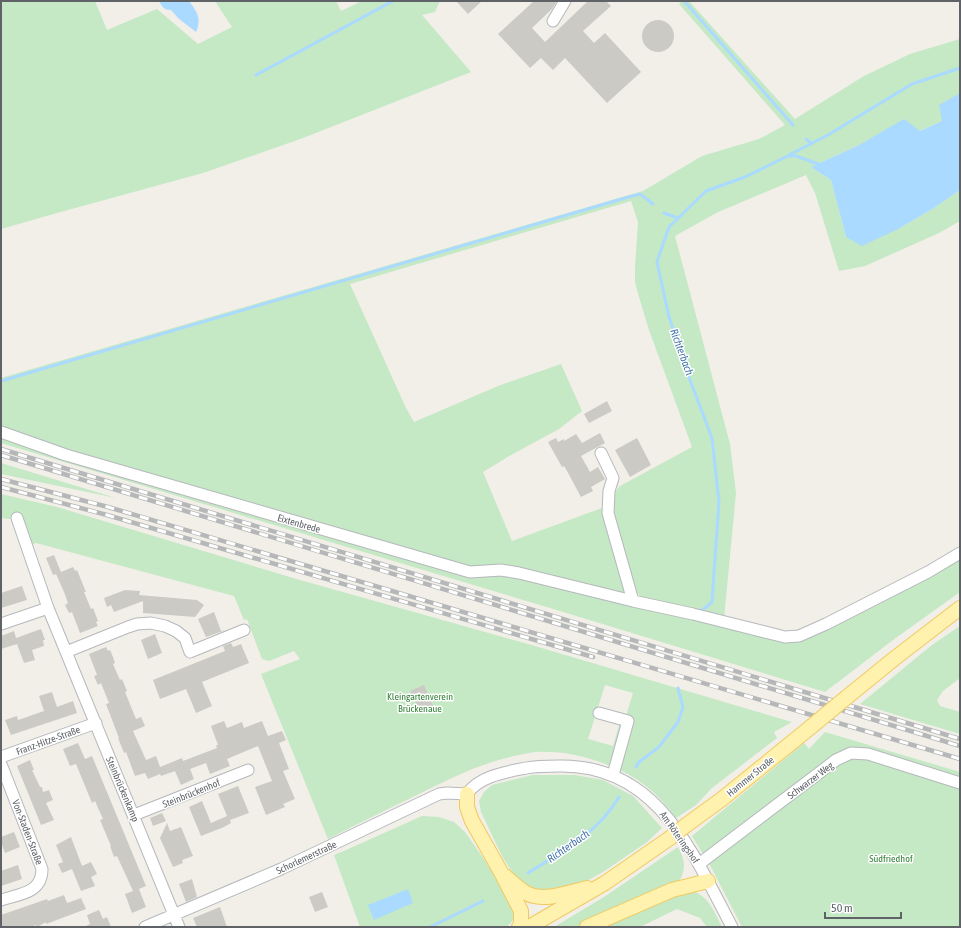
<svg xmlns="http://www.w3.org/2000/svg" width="961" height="928" font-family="'Asap Condensed',sans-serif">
	<rect width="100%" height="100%" fill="#f1efe8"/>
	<path fill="#c5e8c5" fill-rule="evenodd" d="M1,1H95L107,30L157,9L198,44L232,27L215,1H336L341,11L362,1H440L435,12L422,15L471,72L303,138L203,173L57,213L1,229Z
		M682,1H689L795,119L864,76L910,54L960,39V93L942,121L920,131L859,145L811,167L831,180L846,237L900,228L934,208L960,190V221L939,233L865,266L839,271L815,193L806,175L718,212L675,236L730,444L736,493L724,619L645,600L639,595L634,587L611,512L612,496L620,486L692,447L649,330L639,297L635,282V268L638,222L631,201L350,284L406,408L414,422L498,386L561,364L582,411L559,429L511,455L483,472L512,541L602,508L604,505L627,590L625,594L479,570L165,481L1,430V378L643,191L702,156L759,139L785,125L679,4Z
		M1,436L470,574L500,572L785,639L960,556V592L893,640L825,692L550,608L1,443Z
		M1,463L116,498L1,474Z
		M1,494L57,507L293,578L528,644L792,722L774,732L777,738L712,788L696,805L676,818C659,794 636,775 608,765C585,756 562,751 537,752C531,752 525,754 519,755C482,762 449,779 415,796C386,810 357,824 328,839L261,674L300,659L294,651L269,661L262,659L247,619L244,620L234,596L36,543L27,546L18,520L1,518ZM605,685L633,693L626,716L622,715L613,746L588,739Z
		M960,626V678L943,691L937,700L940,706L960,712V734L860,704L932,645Z
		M825,732L960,772V927H742L711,867L692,836L804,743L809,749Z
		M533,775H575L603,780L633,796L662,828L647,842L603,872L585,882L555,890L538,891L528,887L514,875L502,856L481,812L479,801L484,792L492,785Z
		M422,816L439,817L454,822L465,832L488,865L514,911C514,919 513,922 506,927H360L334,855L346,850L347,852L346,850Z
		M678,847C685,860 686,867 680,880L577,927H554L604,897Z
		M693,891C709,897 715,913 722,927H707L700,918L677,909L640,927H606L664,899Z"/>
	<path fill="#aadaff" d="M159,1H189C197,12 202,18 196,32L179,19L171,10C164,10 162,7 159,1Z
		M960,93V190L934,208L900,228L862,246L846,237L831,180L811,167L859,145L904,119L920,131L942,121L939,105Z
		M408,889L413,903L374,920L368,905Z"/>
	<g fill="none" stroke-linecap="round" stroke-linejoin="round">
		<path stroke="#aadaff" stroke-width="3" d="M685,2L793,125
			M256,75L393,1
			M806,139L811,143
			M789,155L828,135L912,84L960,68
			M664,213L678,218
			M1,381L625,198L640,194L653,204
			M700,612L712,602L719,502L712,438L690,380L669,317L657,262L669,227L706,191L745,177L788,156H796L821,165
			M636,767L639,762L659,747L678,722L683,707L678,688
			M528,873C563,851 598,833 619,797
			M430,927L483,901"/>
	</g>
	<path fill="#cccac5" d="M456,1H482L468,14Z
		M534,1H557L552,9L532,28L545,42L588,1H606L611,6L583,31L594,43L605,33L641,72L607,103L565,58L553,70L541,58L530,68L498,34Z
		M642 36a16 16 0 1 1 32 0a16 16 0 1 1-32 0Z
		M607,401L612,411L589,423L584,414Z
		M600,433L605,443L581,456L590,472L598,467L605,479L591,487L593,491L581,497L567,471L564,466L562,467L548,442L556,438L558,442L564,439V441L576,434L582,443Z
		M637,438L651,465L630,477L615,450Z
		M54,555L61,572L73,567L75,571L77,570L86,592H84L91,609L93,608L98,621L96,622L98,626L80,633L72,612L69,613L65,605L68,603L64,592L56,574L53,575L46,558Z
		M22,586L27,600L1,608V593Z
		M125,590L140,591L139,595L197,600L204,605L195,617L143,613V601L114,612L111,605L107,607L104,598Z
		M214,612L221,631L226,630L206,637L198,619Z
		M41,629L45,640H43L44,646L32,650L35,660L24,663L17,644L1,649V636L14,631L16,638Z
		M155,634L162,653L148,659L141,640Z
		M231,643L233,647L241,644L249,663L202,682L212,706L196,713L186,689L160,699L153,680L225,651L223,646Z
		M106,647L108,651L110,650L113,657L115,663L113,664L120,680L122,679L127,691L125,692L136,719L141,717L145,726L133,731L146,760L156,756L160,767L182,758L183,761L217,748L216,745H218L211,726L224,721L227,728L242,722L244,728L262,721L268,736L282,731L286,740L279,743L289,769L283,771L295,799L283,804L285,807L266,815L255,787L272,781L258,746L227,759L230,766L210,774L206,763L190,769L194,779L181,785L175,771L161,776L160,774L148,779L145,773L135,776L126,752L124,753L118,738H119L106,704L109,703L101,683L98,685L94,676L97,675L89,654Z
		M424,685L433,706L419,711L410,691Z
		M52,692L57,707L73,701L77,713L11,735L5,720L17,716L18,720L44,711L39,696Z
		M78,743L85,759L92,756L146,886L139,889L146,907L132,913L125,894L133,891L117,856L114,857L110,846H111L100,820L103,819L95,801L92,803L76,764L70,766L63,749Z
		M30,760L34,770H32L40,787H42L43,792L49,790L53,800L46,803L54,820L41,825L17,766Z
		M238,786L249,813L230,820L231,823L224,827L201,836L189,807L202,801L211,823L227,816L218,794Z
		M162,813L166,821L153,826L150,818Z
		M167,823L170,831L181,827L193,856L182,860L183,863L173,867L160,838Z
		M14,832L20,847L5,853L1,842V837Z
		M71,837L82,866L91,862L97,874L91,877L95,886L81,891L72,869L62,873L58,864L63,862L56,845Z
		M18,865L22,879L1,886V871Z
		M192,879L197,897L186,902L179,884Z
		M322,892L328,907L315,912L309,897Z
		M64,895L67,903L81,898L86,909L46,924V922L37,927L36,925L30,927H1V915L47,899L48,901Z
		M220,907L227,927H197L193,918Z
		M99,910L103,919L107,917L111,927H84L90,924L87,915Z"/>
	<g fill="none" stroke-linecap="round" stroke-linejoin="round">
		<defs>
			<path id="minor" d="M553,21L565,1
				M1,432L66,455L470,572L501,570L519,573L633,601L693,614L785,637L799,636L826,624L928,572L960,553
				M601,453L613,478L609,491L608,513L633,601
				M17,518L48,608L179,927
				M1,624L48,608
				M66,652L128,627L137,624L151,623L165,626L176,631L185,638L190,652L244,630
				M599,713L628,721L613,775
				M1,757L96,723
				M1,764L42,869C42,893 20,894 1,900
				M134,815L248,770
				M699,864L836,760L851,753L868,754L960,783
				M145,927L281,869L439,794L447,793L467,794C479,776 506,772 526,768C537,766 548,766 559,766C658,764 693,854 732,927"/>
			<path id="major" d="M847,697L895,658L960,608
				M467,794V807L472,821L502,874L521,911V923L519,927
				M685,826L722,799L812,726
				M505,876C512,882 520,890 528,894C545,902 570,892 587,888
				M529,927L605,883L670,838
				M587,927L672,890L708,881"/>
		</defs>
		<use href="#minor" stroke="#b5b8bc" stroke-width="13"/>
		<use href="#major" stroke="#f2c960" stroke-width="16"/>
		<use href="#minor" stroke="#fff" stroke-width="11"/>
		<use href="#major" stroke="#fff2af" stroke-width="14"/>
		<defs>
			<path id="rail" d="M1,449L960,739
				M1,455L960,746
				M1,479L108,507L960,759
				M1,487L107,515L593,657"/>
		</defs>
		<use href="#rail" stroke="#b6b7b8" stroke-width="4.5"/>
		<use href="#rail" stroke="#fff" stroke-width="3" stroke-dasharray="9" stroke-linecap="butt"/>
		<defs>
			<path id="major-bridge" d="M812,726L847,697
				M670,838L685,826"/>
		</defs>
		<use href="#major-bridge" stroke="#f2c960" stroke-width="16" stroke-linecap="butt"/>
		<use href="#major-bridge" stroke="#fff2af" stroke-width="14"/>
	</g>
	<g text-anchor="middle" stroke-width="3" stroke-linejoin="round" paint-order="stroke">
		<g font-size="10" fill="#5f6368" stroke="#fff">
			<text transform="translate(299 523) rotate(16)" y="4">Eixtenbrede</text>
			<text transform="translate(48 740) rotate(-20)" y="4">Franz-Hitze-Straße</text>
			<text transform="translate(750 776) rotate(-39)" y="4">Hammer Straße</text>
			<text transform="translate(810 780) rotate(-37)" y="4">Schwarzer Weg</text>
			<text transform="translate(123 789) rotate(67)" y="4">Steinbrückenkamp</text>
			<text transform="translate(191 793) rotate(-22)" y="4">Steinbrückenhof</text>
			<text transform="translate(28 832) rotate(69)" y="4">Von-Staden-Straße</text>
			<text transform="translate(680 837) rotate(55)" y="4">Am Röteringshof</text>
			<text transform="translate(306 857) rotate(-25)" y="4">Schorlemerstraße</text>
		</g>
		<g font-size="10" fill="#348238" stroke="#fff">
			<text x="420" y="700">Kleingartenverein<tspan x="420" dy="12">Brückenaue</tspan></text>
			<text x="891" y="862">Südfriedhof</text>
		</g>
		<g font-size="11" font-style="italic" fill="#4174aa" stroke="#fff">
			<text transform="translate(682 352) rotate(70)" y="4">Richterbach</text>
			<text transform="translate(568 846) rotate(-35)" y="4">Richterbach</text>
		</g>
	</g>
	<rect width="961" height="928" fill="none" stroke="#5f6368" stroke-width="4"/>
	<path d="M825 912v6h76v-6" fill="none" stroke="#5f6368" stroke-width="2"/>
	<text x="831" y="912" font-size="12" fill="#5f6368" stroke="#ffffff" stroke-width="3" paint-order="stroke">50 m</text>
</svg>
